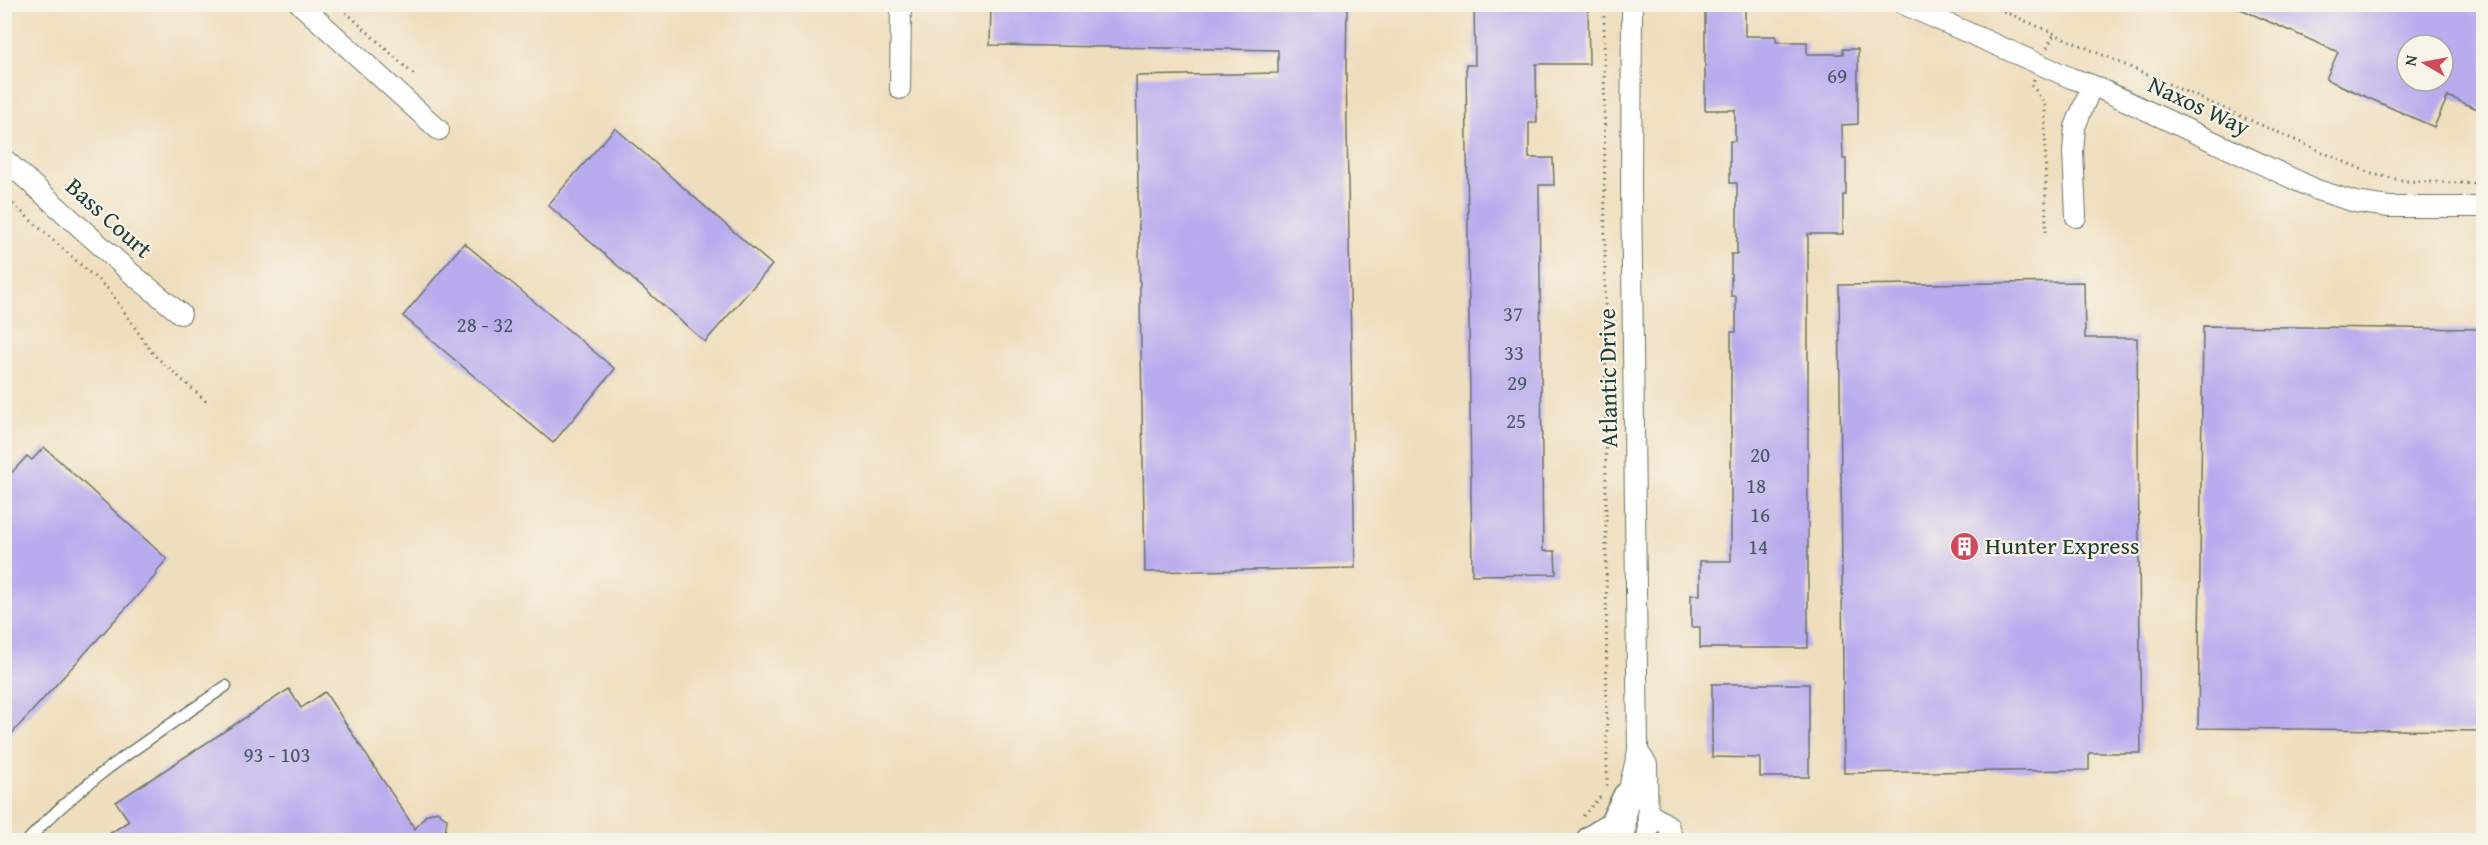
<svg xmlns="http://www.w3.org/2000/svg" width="2488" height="845" font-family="'Gentium Book Plus',serif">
	<rect width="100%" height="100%" fill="#f7f3e8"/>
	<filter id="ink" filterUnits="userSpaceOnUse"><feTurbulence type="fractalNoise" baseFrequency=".0167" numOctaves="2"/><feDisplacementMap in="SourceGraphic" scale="12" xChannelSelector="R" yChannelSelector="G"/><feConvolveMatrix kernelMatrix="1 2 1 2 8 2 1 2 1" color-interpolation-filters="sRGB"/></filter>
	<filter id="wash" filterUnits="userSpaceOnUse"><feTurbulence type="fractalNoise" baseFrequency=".008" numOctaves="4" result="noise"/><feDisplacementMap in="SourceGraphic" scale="24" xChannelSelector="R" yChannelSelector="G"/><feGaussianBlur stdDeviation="1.35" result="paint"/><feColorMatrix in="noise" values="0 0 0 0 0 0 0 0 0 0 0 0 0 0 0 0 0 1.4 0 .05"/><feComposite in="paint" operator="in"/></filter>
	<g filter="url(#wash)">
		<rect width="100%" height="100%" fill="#efdebd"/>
		<g id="blocks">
			<path fill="#b9acee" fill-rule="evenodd" d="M991,4H1347L1346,72L1355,568L1145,572L1136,76L1278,73V50L990,45Z
				M1474,4H1588L1589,64H1536L1537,123H1529V158H1553L1554,185H1539L1543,551H1555L1556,574L1472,575L1466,65H1475Z
				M1705,4H1745V36H1776V42H1807V54H1843V49H1858V124L1842,125L1843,159H1846V195H1843V234H1808V648H1700V627H1691V595H1700V561H1731V332H1736V296H1731V254H1737V183H1730V141H1735V110H1705Z
				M2229,4H2484V112L2448,96L2434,127L2326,79L2338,52ZM2407,45H2443V81H2407Z
				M615,128L772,265L705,342L548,205Z
				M464,243L615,369L553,443L403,316Z
				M2084,282L2085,338H2137L2141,753H2089V770L1844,773L1839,285Z
				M2203,326L2484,329V731L2198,728Z
				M44,447L167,559L156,572L157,574L4,742V481L27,456L32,460Z
				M1712,684H1809V777H1760V758L1712,757Z
				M289,689L301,708L325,692L415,829L426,815L437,811L447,819L445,832L427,840H100L129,821L116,802Z"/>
		</g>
	</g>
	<g filter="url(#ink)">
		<use href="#blocks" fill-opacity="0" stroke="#687564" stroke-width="1.5"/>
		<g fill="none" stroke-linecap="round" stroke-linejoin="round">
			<defs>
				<path id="service" d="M28,840C84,778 158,734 226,686"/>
				<path id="minor" d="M300,4L439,130
					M1903,4L2071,78L2092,85L2317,190L2355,202L2389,207H2484
					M900,89L901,4
					M4,159L131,273L181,314
					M2076,217L2073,151L2075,127L2092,85
					M1638,751L1647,765L1648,840
					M1648,813L1668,825L1673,840
					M1625,840L1627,797L1638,751L1631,186L1632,4"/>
				<path id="secondary" d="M1591,840L1613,826L1627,797"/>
			</defs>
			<use href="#service" stroke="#687564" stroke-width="13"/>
			<use href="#minor" stroke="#687564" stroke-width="22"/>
			<use href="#secondary" stroke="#687564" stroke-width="31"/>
			<path stroke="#687564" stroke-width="3" stroke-dasharray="1.5 4.5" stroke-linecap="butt" d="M337,4L413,74L410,77
				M1604,4L1607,786
				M1987,4L2372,174L2406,181L2484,184
				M2047,48L2054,34
				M2034,79L2032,85L2045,104L2046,232
				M4,196L110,291L153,354L208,403
				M1583,816L1601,796"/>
			<use href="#service" stroke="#fff" stroke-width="10"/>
			<use href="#minor" stroke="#fff" stroke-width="20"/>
			<use href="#secondary" stroke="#fff" stroke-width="28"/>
		</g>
	</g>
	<defs>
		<symbol id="building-disc" viewBox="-11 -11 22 22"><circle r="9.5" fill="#d1495b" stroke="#f7f3e8"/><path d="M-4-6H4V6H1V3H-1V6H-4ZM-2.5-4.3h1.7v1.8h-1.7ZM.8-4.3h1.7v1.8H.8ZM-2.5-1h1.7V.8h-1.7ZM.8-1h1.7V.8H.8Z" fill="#fff"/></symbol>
	</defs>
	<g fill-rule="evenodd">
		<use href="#building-disc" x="1948" y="530" width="33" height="33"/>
	</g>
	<g text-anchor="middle" stroke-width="4.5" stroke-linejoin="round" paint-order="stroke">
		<g font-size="21" fill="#465962">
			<text x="1837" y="83">69</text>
			<text x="1513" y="321">37</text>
			<text x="485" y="332">28 - 32</text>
			<text x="1514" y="360">33</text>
			<text x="1517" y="390">29</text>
			<text x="1516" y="428">25</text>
			<text x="1760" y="462">20</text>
			<text x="1756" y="493">18</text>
			<text x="1760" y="522">16</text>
			<text x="1758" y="554">14</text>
			<text x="277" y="762">93 - 103</text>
		</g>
		<g font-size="24" fill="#1f3d34" stroke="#f7f3e8">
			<text transform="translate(2199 106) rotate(25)" y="8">Naxos Way</text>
			<text transform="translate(109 218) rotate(42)" y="8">Bass Court</text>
			<text transform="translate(1608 378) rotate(-91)" y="8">Atlantic Drive</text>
		</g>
		<g font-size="24" fill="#1f3d34" stroke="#f7f3e8" text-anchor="start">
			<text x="1985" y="554">Hunter Express</text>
		</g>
	</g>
	<rect width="2488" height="845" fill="none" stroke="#f7f3e8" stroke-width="24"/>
	<g transform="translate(2425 63) rotate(280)"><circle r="28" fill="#f7f3e8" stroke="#a1aaa0" stroke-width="1.5"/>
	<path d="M0-4.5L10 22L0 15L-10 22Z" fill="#d1495b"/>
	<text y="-9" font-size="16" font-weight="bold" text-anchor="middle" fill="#1f3d34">N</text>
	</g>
</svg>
